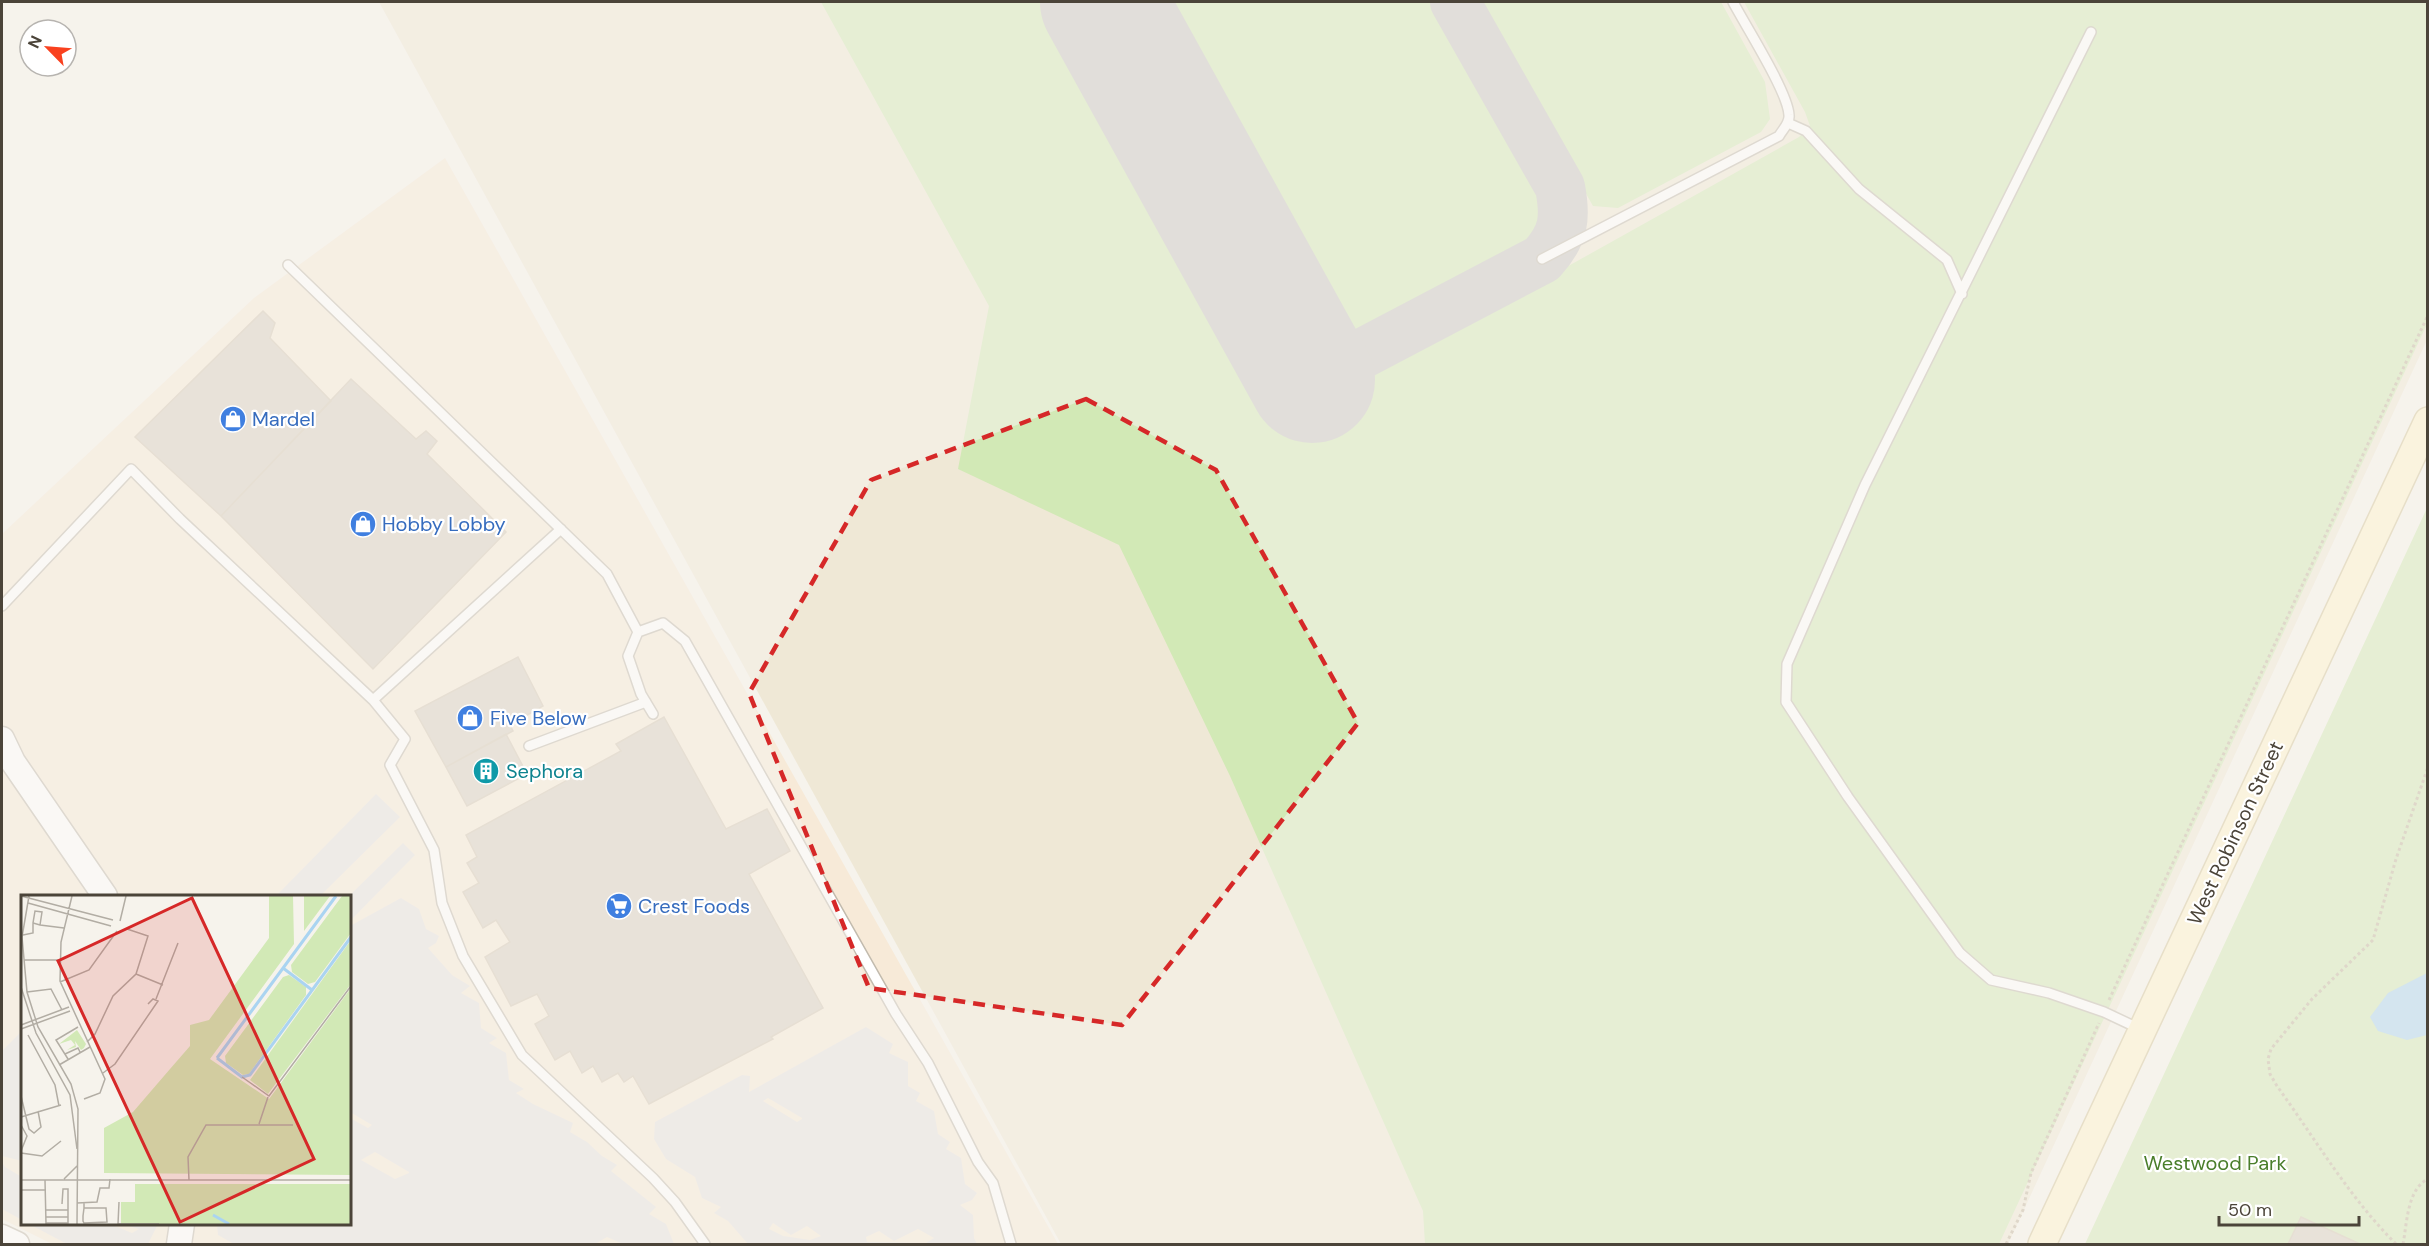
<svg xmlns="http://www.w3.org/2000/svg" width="2429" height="1246" font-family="'DM Sans',sans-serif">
	<rect width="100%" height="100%" fill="#f6f3ec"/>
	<path fill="#f7ead8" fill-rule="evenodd" d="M445,158L1058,1244H52L2,1219V534L254,298ZM22,896H350V1224H22Z"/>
	<path fill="#efe8d6" d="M379,2H2427V340L2008,1244H1061Z"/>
	<path fill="#d2e9b6" d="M821,2H1056L1294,435L1367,393L1361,382L1799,137L1810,126L1805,112L1744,2H2427V324L1999,1244H1425L1423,1211L1230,776L1119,545L958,469L989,306Z
		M1152,2H1436L1541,193C1549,216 1548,234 1527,248L1383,327C1361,335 1343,328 1325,315Z
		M1478,2H1721L1765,82L1770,119L1761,132L1618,208L1593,206Z
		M2427,508V1244H2085Z"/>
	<path fill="#e5e3e0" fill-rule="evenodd" d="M376,794L400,817L320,896H276Z
		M403,843L415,855L350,921L349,896Z
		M401,898L419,909L426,929L439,936L436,943L428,948L452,975L470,986L461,993L479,1003L481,1028L497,1038L489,1043L506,1053L509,1080L524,1089L516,1093L533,1104L573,1123L570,1132L587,1142L602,1156L617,1165L611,1171L656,1207L649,1214L666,1224L674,1244H623L607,1237L595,1244H234L218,1235L217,1224H350V1118L368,1128L372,1125L350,1112V1074L353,1072L350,1069V926ZM375,1152L409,1172V1173L395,1179L361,1160Z
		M866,1027L893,1044L889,1053L908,1062V1086L920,1093L916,1101L934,1111L938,1134L950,1142L946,1149L961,1158L965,1184L977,1193L972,1200L960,1205L973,1215L974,1238L977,1244H748L728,1221L714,1213L721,1207L702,1198L695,1177L666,1159L654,1139L655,1122L742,1075L750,1076L749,1092ZM768,1098L802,1118V1119L797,1122L763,1101ZM773,1223L791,1235L807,1226L821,1236L810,1240L783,1236L769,1229ZM918,1229L934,1238L926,1243L867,1242L866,1237L879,1231L894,1241Z
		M22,1031V1161L2,1156V1158V1051Z
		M2,1162L5,1167L22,1177V1220L2,1209Z
		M29,1224H110L132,1233L139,1229L122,1224H158L148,1244H67Z"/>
	<path fill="#aad4f1" d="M2427,973V1035L2407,1040L2378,1031L2370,1017L2388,993Z"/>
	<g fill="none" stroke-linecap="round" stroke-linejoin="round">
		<path stroke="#c8c6c3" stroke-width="50" d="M1312,380L1542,259C1564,235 1566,218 1560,187L1455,2"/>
		<path stroke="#c8c6c3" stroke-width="126" d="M1103,2L1312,380"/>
	</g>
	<path fill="#d8cfc1" stroke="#d3c7b4" stroke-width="1.5" d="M263,311L275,323L270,338L331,401L221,516L135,437Z
		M351,379L416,439L426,431L437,441L427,454L506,532L373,669L221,516Z
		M518,657L543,706L510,725L513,731L446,767L415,711Z
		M664,717L726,829L767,809L790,851L749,874L823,1008L771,1037L773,1039L649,1104L633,1076L624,1082L618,1073L602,1082L593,1066L582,1073L570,1051L555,1060L535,1024L549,1016L537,994L511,1006L485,957L510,942L496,920L483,928L463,892L479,883L467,863L477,857L466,835L621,751L616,744Z
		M506,734L527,774L467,806L446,767Z
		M2301,1217L2360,1244H2288Z"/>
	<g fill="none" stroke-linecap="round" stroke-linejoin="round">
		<defs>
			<path id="service" d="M2091,32L1865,485L1787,664L1786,702L1848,797L1960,953L1991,980L2049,993L2104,1012L2140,1029
				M1788,123L1806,131L1859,189L1947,260L1962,294
				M1542,259L1779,136C1783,129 1790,123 1789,115C1788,92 1745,25 1733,2
				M288,265L607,574L638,632
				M2,606L131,469L180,519L373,700L405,739L390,765L434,850L442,903L463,956L522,1055L653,1178L675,1202L705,1244
				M373,700L561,529
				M653,714L641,694L628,656L638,632L663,623L685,641L896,1014L928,1063L978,1162L993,1183L1011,1244
				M529,746L646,702"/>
			<path id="tertiary" d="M2,739L13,762L105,896
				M2,1237L17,1244
				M179,1244L182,1224"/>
			<path id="secondary" d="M2042,1244L2428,421"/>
		</defs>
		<use href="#service" stroke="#c2bbae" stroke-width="12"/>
		<use href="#tertiary" stroke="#c2bbae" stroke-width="27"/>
		<use href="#secondary" stroke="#d5c79c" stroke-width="30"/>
		<path stroke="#c4b79f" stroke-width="3" stroke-dasharray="3 3" stroke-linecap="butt" d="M2109,1000L2428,315
			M2006,1244L2023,1210L2031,1173L2099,1023
			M2396,1244C2349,1197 2316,1140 2277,1086L2270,1074L2268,1059L2271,1049L2312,999L2373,940L2396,859L2428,767
			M2403,1244C2407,1224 2407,1189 2428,1179"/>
		<use href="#service" stroke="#fff" stroke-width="9"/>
		<use href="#tertiary" stroke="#fff" stroke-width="24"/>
		<use href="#secondary" stroke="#fef3cd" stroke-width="27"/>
	</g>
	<path d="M0 0H2429V1246H0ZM1086,399L1216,470L1358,723L1122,1025L869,988L749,693L871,480Z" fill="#f6f3ec" fill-opacity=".55" fill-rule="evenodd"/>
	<path fill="none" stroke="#d62828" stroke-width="4.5" stroke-dasharray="12 8" stroke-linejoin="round" d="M1086,399L1216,470L1358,723L1122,1025L869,988L749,693L871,480Z"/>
	<defs>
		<symbol id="shop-disc" viewBox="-11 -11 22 22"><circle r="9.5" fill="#3f7fe0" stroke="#fff"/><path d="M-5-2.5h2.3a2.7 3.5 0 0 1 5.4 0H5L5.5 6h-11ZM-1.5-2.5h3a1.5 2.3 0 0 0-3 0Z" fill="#fff"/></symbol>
		<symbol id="building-disc" viewBox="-11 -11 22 22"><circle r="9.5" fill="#0f9aa8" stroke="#fff"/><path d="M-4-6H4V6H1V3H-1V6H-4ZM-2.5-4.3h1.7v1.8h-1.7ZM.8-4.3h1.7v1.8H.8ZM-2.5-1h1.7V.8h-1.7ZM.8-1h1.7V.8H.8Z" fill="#fff"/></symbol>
		<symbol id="supermarket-disc" viewBox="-11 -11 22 22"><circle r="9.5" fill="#3f7fe0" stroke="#fff"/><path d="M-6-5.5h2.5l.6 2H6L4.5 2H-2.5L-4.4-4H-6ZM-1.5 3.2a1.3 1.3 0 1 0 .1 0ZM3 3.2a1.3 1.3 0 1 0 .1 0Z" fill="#fff"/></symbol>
	</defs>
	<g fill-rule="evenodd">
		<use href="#shop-disc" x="218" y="404" width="30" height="30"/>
		<use href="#shop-disc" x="348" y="509" width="30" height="30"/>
		<use href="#shop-disc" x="455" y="703" width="30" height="30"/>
		<use href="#building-disc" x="471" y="756" width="30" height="30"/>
		<use href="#supermarket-disc" x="604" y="891" width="30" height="30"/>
	</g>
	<g text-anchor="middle" stroke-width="4.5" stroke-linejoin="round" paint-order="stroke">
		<g font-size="20" fill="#366cbe" stroke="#fff" text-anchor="start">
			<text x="252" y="426">Mardel</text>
			<text x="382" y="531">Hobby Lobby</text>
			<text x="490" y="725">Five Below</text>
			<text x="638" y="913">Crest Foods</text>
		</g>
		<g font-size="20" fill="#0d838f" stroke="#fff" text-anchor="start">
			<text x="506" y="778">Sephora</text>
		</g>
		<g font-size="20" fill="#4b4439" stroke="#fff">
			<text transform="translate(2235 833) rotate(-65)" y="7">West Robinson Street</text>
		</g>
		<g font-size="20" fill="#4a7e2b" stroke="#fff">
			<text x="2215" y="1170">Westwood Park</text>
		</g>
	</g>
	<g transform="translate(21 895)">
		<rect width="330" height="330" fill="#f6f3ec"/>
		<path d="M248,1H272L273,49L189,164L248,204L330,93V280L83,278V233L112,217L149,174L169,151V130L188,125L248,43ZM283,1H309L283,36ZM321,1H330V38L294,87L287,89L271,77L270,70ZM330,45V89L247,199L229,185ZM268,80L285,92V100L228,179L222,180L205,168L204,161L262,82ZM56,135L65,149L63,153L60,155L54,146L55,152L46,155L54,150L50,145L38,149ZM114,289H330V329H100V307H114Z" fill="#d2e9b6"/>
		<path fill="none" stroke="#aad4f1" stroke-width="3" d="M262,73L291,95M196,163L221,182L229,180L330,42M196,163L315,1M192,320L208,329"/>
		<path fill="none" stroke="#b2ada4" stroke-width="1.5" d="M0,1L92,25M8,1L1,42L6,97L17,132L50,189L57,214L56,329M51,1L40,47L39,86L84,184L79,198L63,204M7,8L90,31M99,26L105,1M19,30L21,17L14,16L12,28L19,30L43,33M2,40L12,38V28M3,65H38M115,79L142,90M39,87L68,75L96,36M0,92L15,138L49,200L56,254M6,97L30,94L41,115M135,104L157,48M0,130L48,112M0,134L49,116M7,140L34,190L38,211M66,147L74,139L92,101L115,79L127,41L106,34M44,159L57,153L59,157M47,164L35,145L57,132M38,170L69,152M82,178L94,169L137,106L132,104L127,109M221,182L248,201L330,91M0,201L8,234L13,238L20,232L17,216M0,222L40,210M238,229L247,202M0,230L6,241L0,256M0,258L21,261L40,246M43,284L56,271M0,285H330M24,285L25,329M168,285L167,262L185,230H272M0,295H25M56,308L76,307L79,293H88L89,284M63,313H85L86,327L63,328L62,326V321L63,313V307M25,315H47M25,322H47M25,328H47V294H42L41,309M97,329H138M97,329L98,307"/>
		<path fill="#d62828" fill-opacity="0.15" stroke="#d62828" stroke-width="3" d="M171,3L293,264L159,327L37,66Z"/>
		<rect width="330" height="330" fill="none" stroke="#4b4439" stroke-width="3"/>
	</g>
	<rect width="2429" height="1246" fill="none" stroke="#4b4439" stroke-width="6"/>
	<g transform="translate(48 48) rotate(295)"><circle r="28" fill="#ffffff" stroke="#b7b4b0" stroke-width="1.5"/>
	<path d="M0-4.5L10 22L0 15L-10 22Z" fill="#f9411f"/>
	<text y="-9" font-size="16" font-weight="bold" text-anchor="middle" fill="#4b4439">N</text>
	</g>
	<path d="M2219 1216v9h140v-9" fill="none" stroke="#4b4439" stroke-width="3"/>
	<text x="2228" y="1216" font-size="18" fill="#4b4439" stroke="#ffffff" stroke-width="4.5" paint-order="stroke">50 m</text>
</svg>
